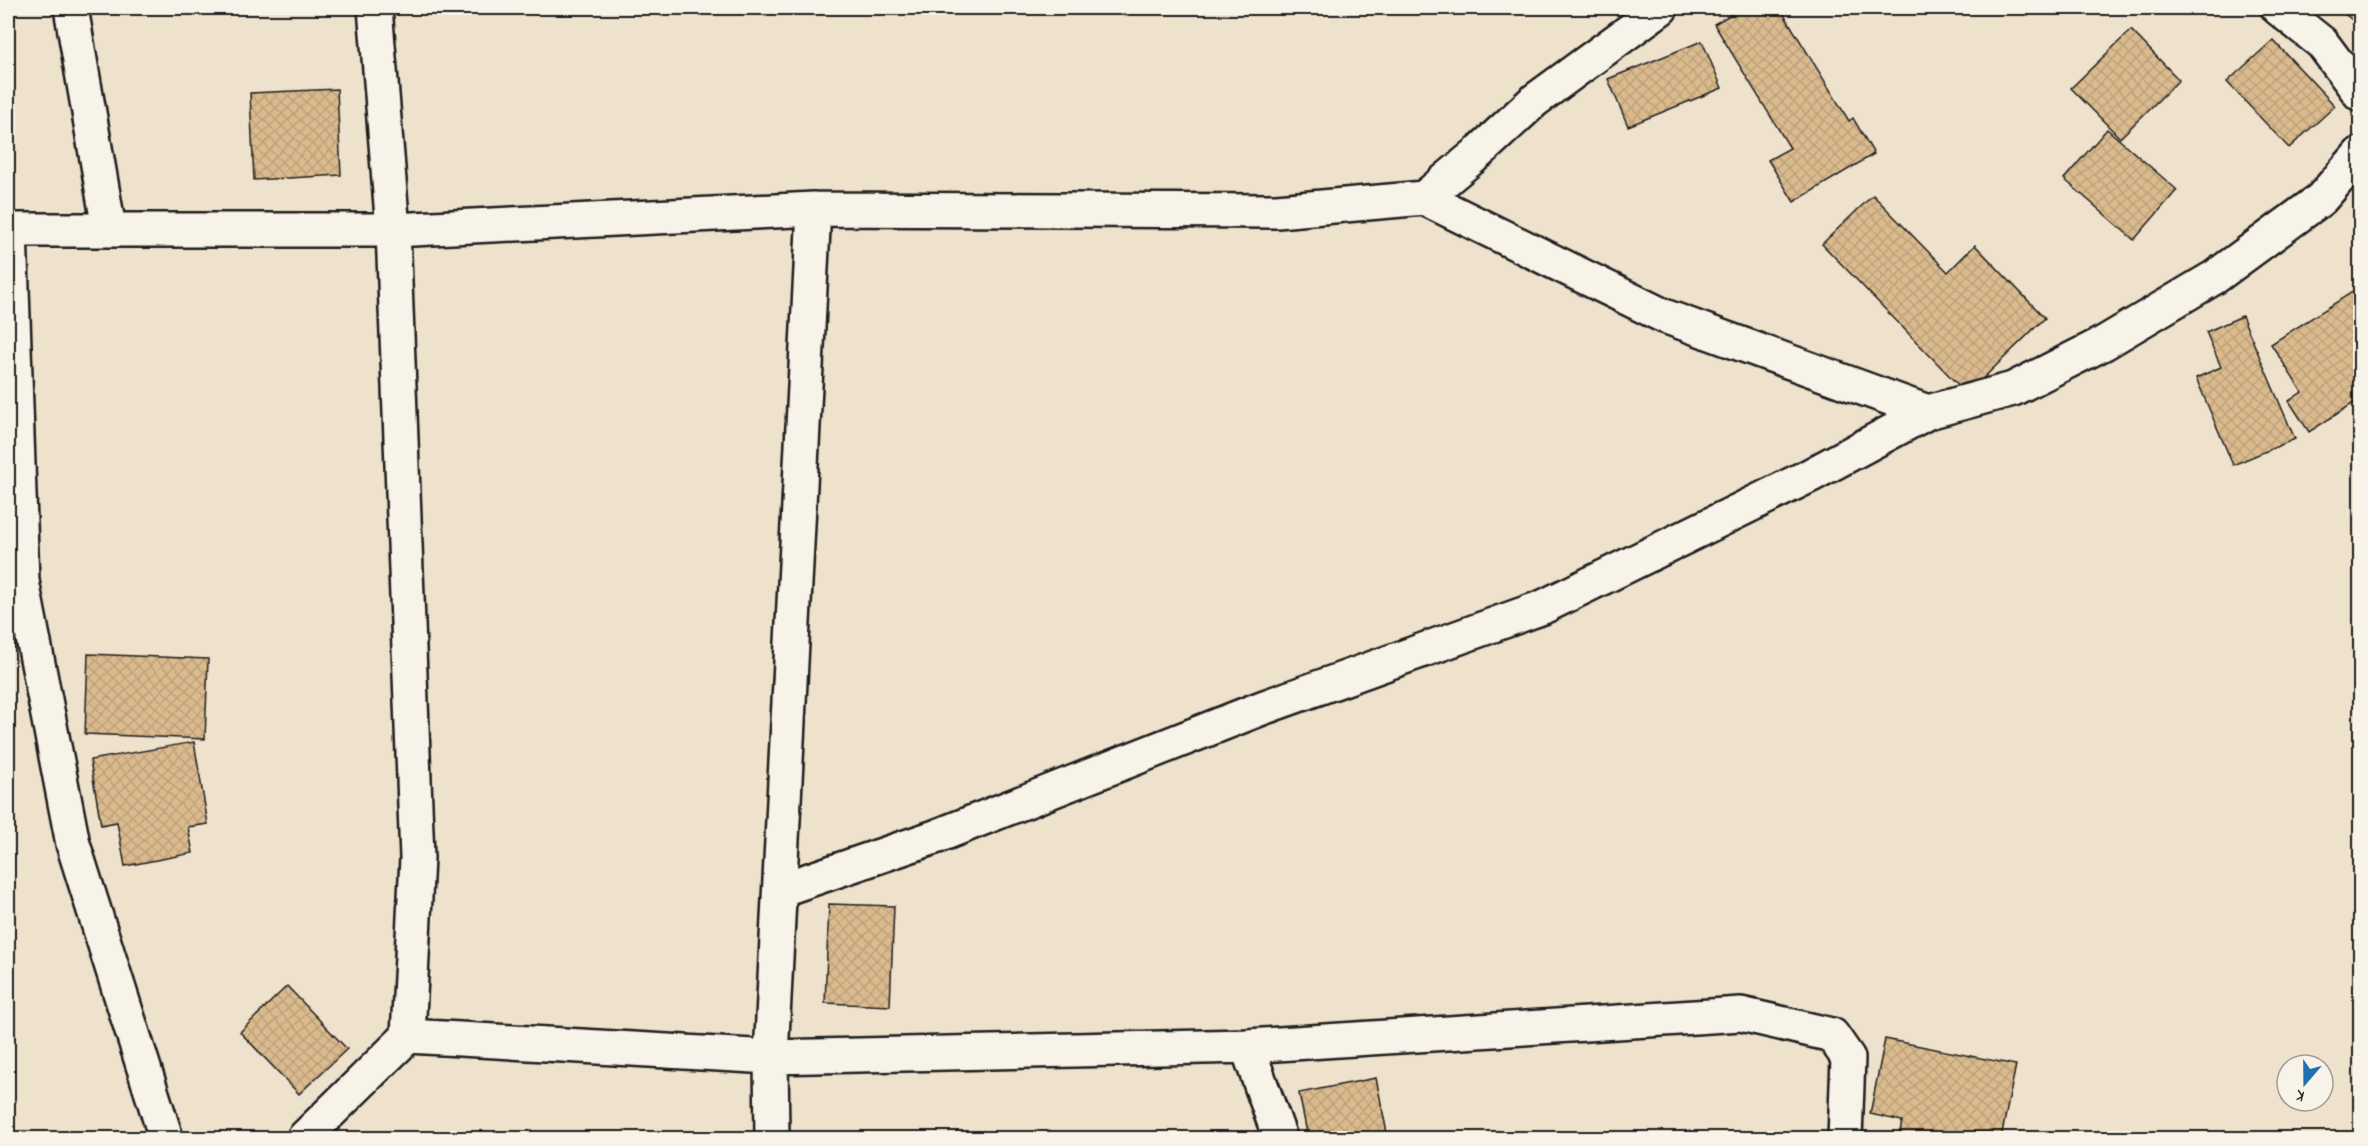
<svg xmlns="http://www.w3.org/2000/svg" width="2368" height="1146" font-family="'Indie Flower',sans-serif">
	<defs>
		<pattern id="building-cross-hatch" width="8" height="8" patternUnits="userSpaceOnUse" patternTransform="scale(1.5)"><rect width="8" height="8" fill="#dbbb8e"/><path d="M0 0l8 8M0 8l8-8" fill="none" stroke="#bba07a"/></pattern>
	</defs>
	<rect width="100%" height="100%" fill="#efe2cd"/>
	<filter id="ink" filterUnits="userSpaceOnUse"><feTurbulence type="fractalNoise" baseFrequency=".0167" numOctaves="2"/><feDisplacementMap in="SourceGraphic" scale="12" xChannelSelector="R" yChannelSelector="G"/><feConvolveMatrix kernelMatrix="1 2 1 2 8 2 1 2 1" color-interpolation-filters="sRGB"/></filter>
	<g filter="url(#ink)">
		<path fill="url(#building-cross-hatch)" stroke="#1c1c1c" stroke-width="1.5" d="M1742,8H1780L1849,121L1853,118L1874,154L1794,202L1768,160L1790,148L1714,24Z
			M2337,8H2360V26Z
			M2131,30L2179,80L2120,138L2071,88Z
			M2273,40L2335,106L2289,148L2227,82Z
			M1702,41L1722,88L1628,126L1608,79Z
			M337,89L341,175L254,180L250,93Z
			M2107,129L2177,190L2134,240L2064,179Z
			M1873,195L1948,272L1975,245L2045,318L1967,394L1822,244Z
			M2360,287V399L2309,432L2289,401L2302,392L2271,344Z
			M2242,316L2295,439L2233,465L2196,378L2221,367L2206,332Z
			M88,654L208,659L205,739L85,734Z
			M194,742L208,824L188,827L193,853L125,866L117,822L101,825L90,760Z
			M829,904L894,906L890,1006L825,1003Z
			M287,986L347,1049L299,1094L240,1032Z
			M1885,1039L2016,1065L2001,1138H1899L1902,1121L1870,1114Z
			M1376,1078L1388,1138H1308L1299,1093Z"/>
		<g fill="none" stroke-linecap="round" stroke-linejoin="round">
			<defs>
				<path id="street" d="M71,8L109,229
					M2278,8L2322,43L2360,94
					M1424,198L1664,316L1928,412L2013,389L2104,343L2215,277L2321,199L2360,154
					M8,230H393L814,209L1277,211L1424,198L1478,153L1534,101L1661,8
					M10,230L22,581L73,844L166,1138
					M780,890L935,837L1262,708L1543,607L1811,475L1928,412
					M408,1036L771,1057L1247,1046L1741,1014L1832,1035L1848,1058L1845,1138
					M1247,1046L1280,1138
					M304,1138L408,1036L417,858L393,230L375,8
					M772,1138L771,1057L814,209"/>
			</defs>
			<use href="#street" stroke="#1c1c1c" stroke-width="38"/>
			<use href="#street" stroke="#f7f3e8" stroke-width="33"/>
		</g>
	</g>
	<rect width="2368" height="1146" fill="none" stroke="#f7f3e8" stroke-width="30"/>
	<rect x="15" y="15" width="2338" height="1116" fill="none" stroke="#1c1c1c" stroke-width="2" filter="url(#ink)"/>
	<g transform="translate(2305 1083) rotate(200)"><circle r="28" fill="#f7f3e8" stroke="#9f9d96" stroke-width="1.5"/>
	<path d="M0-4.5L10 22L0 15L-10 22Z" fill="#1f6fb2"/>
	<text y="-9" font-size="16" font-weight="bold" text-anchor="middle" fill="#1c1c1c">K</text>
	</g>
</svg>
